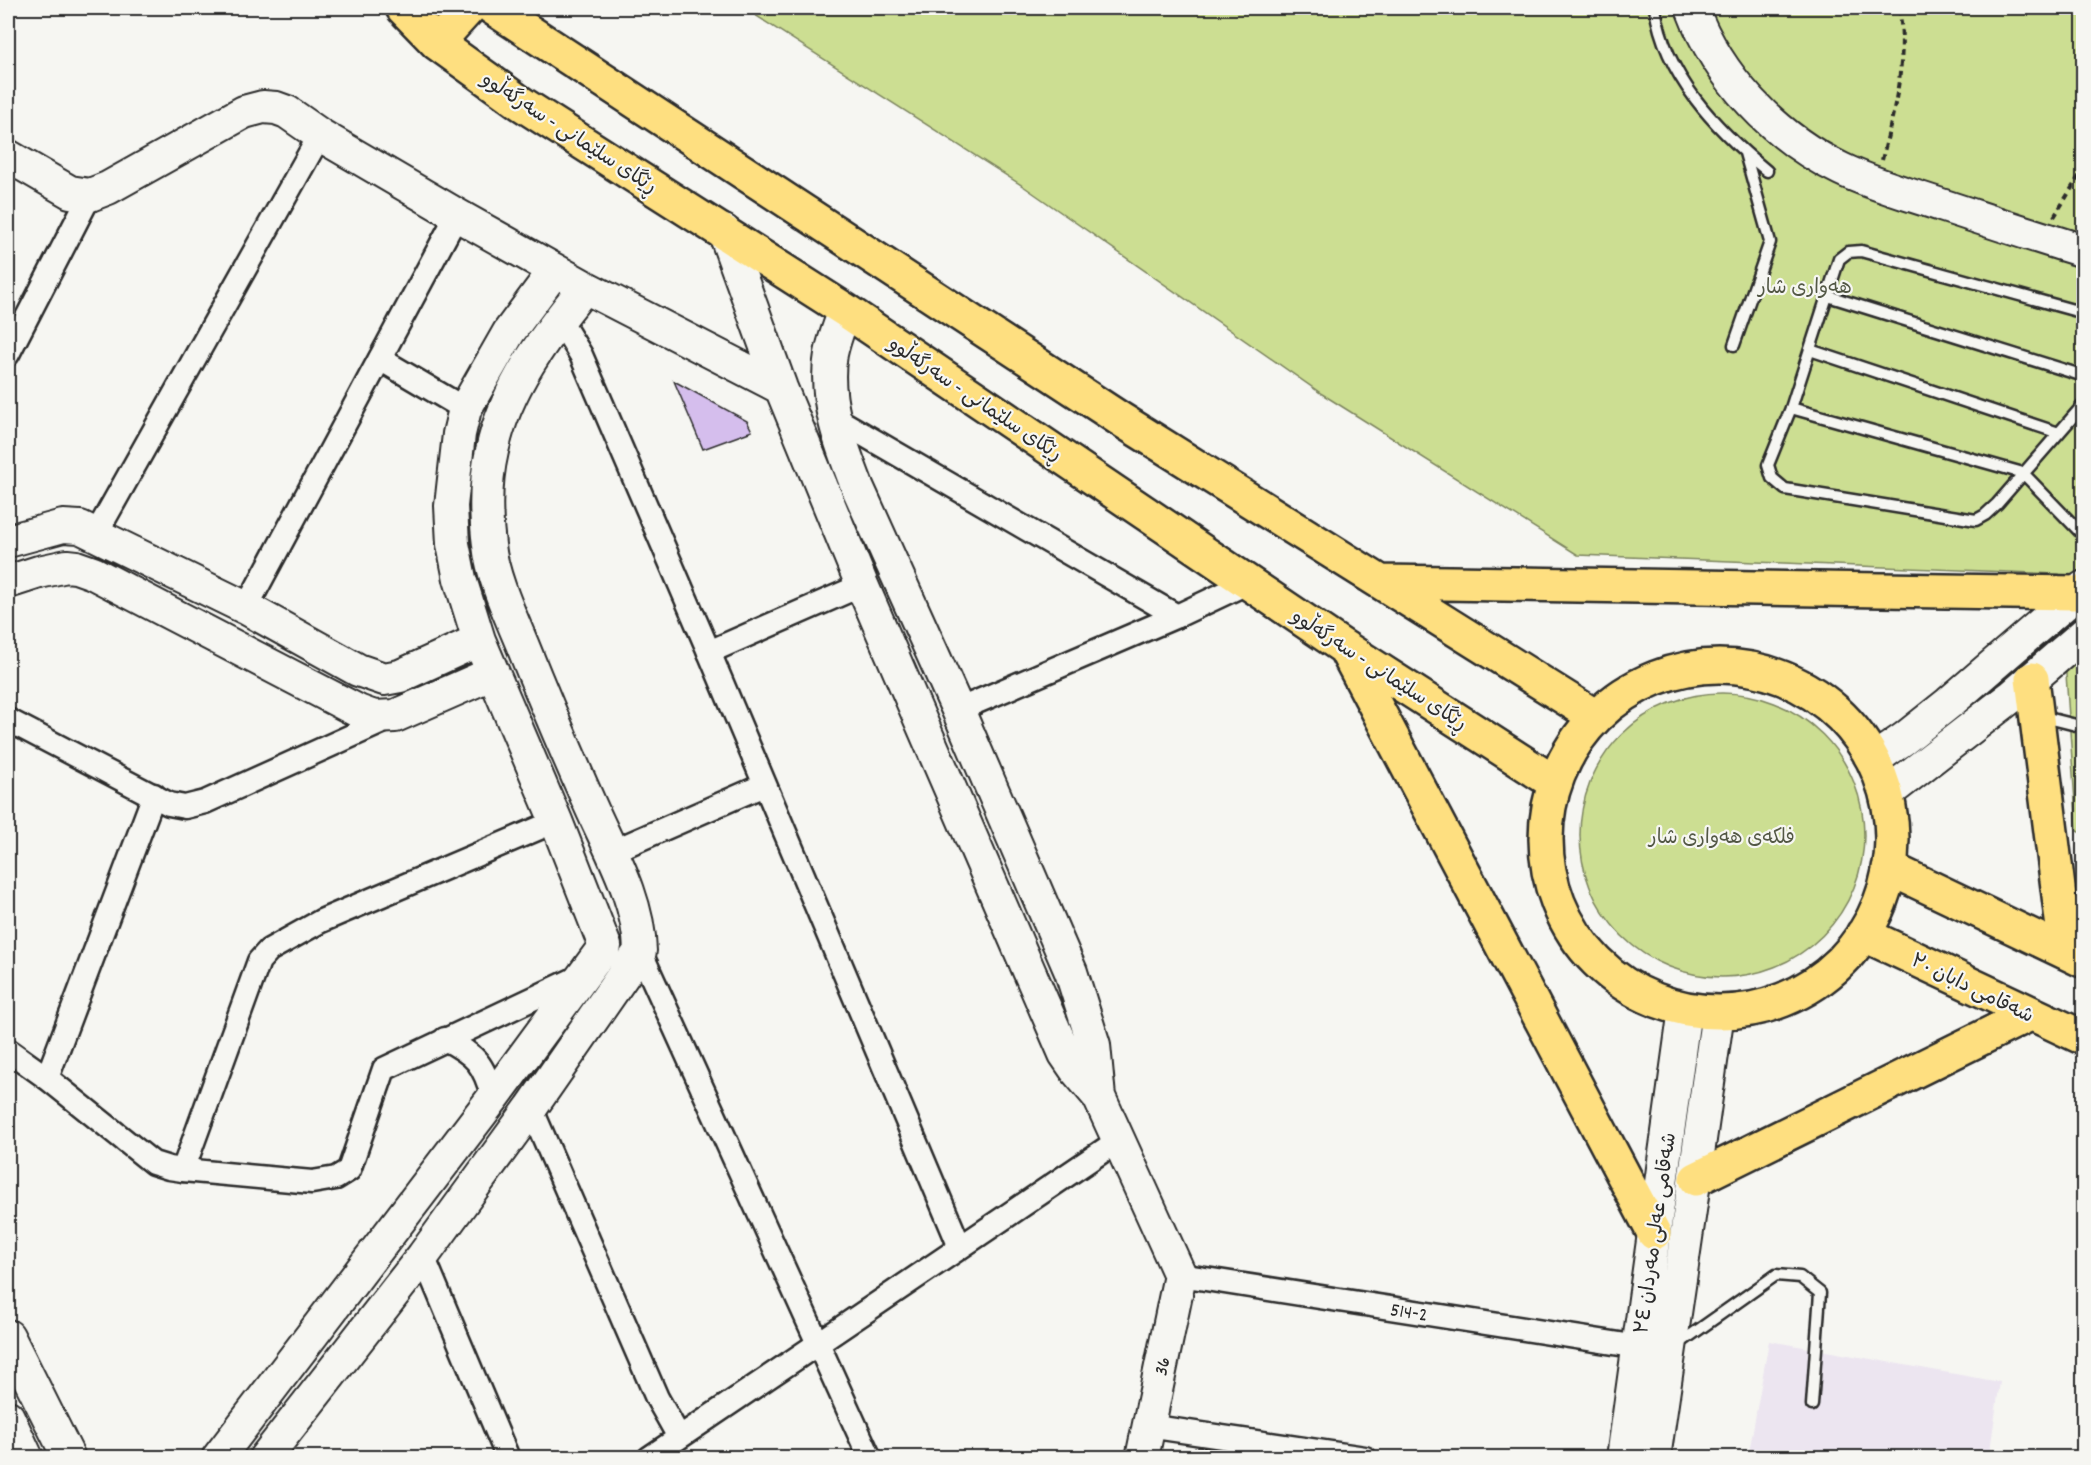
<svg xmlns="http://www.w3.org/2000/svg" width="2091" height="1465" font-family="Dekko,'Playpen Sans Arabic',sans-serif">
	<rect width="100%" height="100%" fill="#f6f6f2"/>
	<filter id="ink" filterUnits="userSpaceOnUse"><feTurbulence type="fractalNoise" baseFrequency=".0167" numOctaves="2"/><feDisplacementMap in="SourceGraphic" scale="12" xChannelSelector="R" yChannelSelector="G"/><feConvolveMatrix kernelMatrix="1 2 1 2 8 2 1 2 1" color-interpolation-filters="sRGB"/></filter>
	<g filter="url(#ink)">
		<path fill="#ece5f0" d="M1769,1341L2000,1382L1989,1457L1748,1458Z"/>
		<path fill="#ccde92" stroke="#7c845e" stroke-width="1.5" d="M744,8H2083V834L2077,831L2059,574L1578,555L1322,394L1023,186Z
			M1580 835a142 142 0 1 1 284 0a142 142 0 1 1-284 0Z"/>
		<path fill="#d5beed" stroke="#2b2b2b" stroke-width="1.5" d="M674,381L747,421L752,431L703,449Z"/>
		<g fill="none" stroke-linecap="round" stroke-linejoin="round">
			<defs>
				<path id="lane" d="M1655,8C1665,76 1716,129 1767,171
					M1828,296L2084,376
					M2084,313L1861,251L1848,252L1839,259L1791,408L1768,465L1772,478L1785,489L1976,520L1985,515L1997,504L2084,404
					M1734,345L1770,242L1745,153
					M1810,350L2059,433
					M1791,408L2023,473L2084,536
					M2040,716L2084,727
					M1677,1345L1776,1275L1800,1277L1820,1293L1812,1405"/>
				<g id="street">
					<path d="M559,319L581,355L709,652L960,1247"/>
					<path d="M8,354L90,195"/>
					<path d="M380,359L465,409"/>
					<path d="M835,418L1177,616"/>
					<path d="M96,534L320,135"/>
					<path d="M246,608L457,215"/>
					<path d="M709,652L862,585"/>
					<path d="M958,710L1177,616L1249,582"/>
					<path d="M8,720L169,804L185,807L205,802L391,718"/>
					<path d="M611,852L764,785"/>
					<path d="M640,951L870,1458"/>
					<path d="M445,1039C476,1055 484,1064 493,1098"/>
					<path d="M8,1050L47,1078L153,1163L169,1168L183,1170L312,1182L336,1178L349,1170L384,1069L581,976"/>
					<path d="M47,1078L154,795"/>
					<path d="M531,1108L657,1398L679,1437"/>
					<path d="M183,1170L259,961L269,950L321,921L556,821"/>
					<path d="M423,1256L508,1458"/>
					<path id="s1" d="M1180,1275L1639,1347"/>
					<path d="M1148,1426L1365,1458"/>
					<path d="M649,1458L1119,1140"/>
				</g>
				<path id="secondary" d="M1692,8C1718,77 1774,137 1841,169C1874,185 1909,194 1944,206C1990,221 2037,237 2084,251
					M8,156L70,192L90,195L108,188L244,112L263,107L276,108L287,112L320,135L457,215L585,287L781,388
					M724,231L781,388L862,585L1065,1054L1076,1070L1099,1097L1180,1275L1142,1458
					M845,310C840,325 834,339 831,354C823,398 841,445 857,486L958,710L1071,972L1094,1045L1099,1097
					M8,541L63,526L80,527L246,608L358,670L384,679L400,676L479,640
					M8,582L39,572L67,566L76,567L93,573L358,711L374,717L395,716L493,673
					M1873,760L1905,738L1949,703L2084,587
					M1886,794L2011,697L2084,634
					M8,1336L69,1458
					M8,1417L27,1458
					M218,1458L493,1098L605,946L556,821L479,640L460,579L453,544L451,506L459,434L465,409L509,332L555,270
					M265,1458L423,1256L531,1108L640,951C639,900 611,852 591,807C567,753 544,699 522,644C510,615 492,576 489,545C485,514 485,481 492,451C505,388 546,335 585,287
					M1623,1458L1685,1009
					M1654,1458C1675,1309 1698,1161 1718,1012"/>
				<path id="primary" d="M403,8L437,43L522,104L845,310L1345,648L1555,783
					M493,8L1120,419L1596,717
					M437,43L469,8
					M1383,582L2078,593
					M1346,650L1654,1233
					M1546 839a173 173 0 1 1 346 0a173 173 0 1 1-346 0Z
					M2032,679L2066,952
					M1889,868L2082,960
					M1863,934L2084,1038
					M1696,1179L2030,1014"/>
			</defs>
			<use href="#lane" stroke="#2b2b2b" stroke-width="15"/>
			<use href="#street" stroke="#2b2b2b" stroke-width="27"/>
			<use href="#secondary" stroke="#2b2b2b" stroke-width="36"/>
			<use href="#primary" stroke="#2b2b2b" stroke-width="38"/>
			<path stroke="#2b2b2b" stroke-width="4" stroke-dasharray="6 4.5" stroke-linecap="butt" d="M1882,160C1894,110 1908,60 1899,8
				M2054,217L2084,168"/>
			<use href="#lane" stroke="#f6f6f2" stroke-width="10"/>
			<use href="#street" stroke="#f6f6f2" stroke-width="22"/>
			<use href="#secondary" stroke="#f6f6f2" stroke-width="32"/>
			<use href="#primary" stroke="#fedf80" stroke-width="33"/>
		</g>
	</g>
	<g text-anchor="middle" stroke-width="4.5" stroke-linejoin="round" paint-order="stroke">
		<g font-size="20" fill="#2b2b2b" stroke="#f6f6f2">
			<text transform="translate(570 132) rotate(33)" y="7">ڕێگای سلێمانی - سەرگەڵوو</text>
			<text transform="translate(976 398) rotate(34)" y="7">ڕێگای سلێمانی - سەرگەڵوو</text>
			<text transform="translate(1380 669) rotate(33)" y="7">ڕێگای سلێمانی - سەرگەڵوو</text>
			<text transform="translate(1973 987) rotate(26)" y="7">شەقامی دابان ٣٠</text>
			<text transform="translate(1654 1233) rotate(-82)" y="7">شەقامی عەلی مەردان ٣٤</text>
			<text dy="7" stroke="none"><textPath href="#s1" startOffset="232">514-2</textPath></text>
			<text transform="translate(1161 1366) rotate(-78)" y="7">36</text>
		</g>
		<g font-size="20" fill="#535845" stroke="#f6f6f2">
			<text x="1805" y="293">هەواری شار</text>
			<text x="1722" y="843">فلکەی هەواری شار</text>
		</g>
	</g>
	<rect width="2091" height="1465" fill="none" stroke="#f6f6f2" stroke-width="30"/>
	<rect x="15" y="15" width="2061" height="1435" fill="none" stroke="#2b2b2b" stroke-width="2" filter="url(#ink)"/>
</svg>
